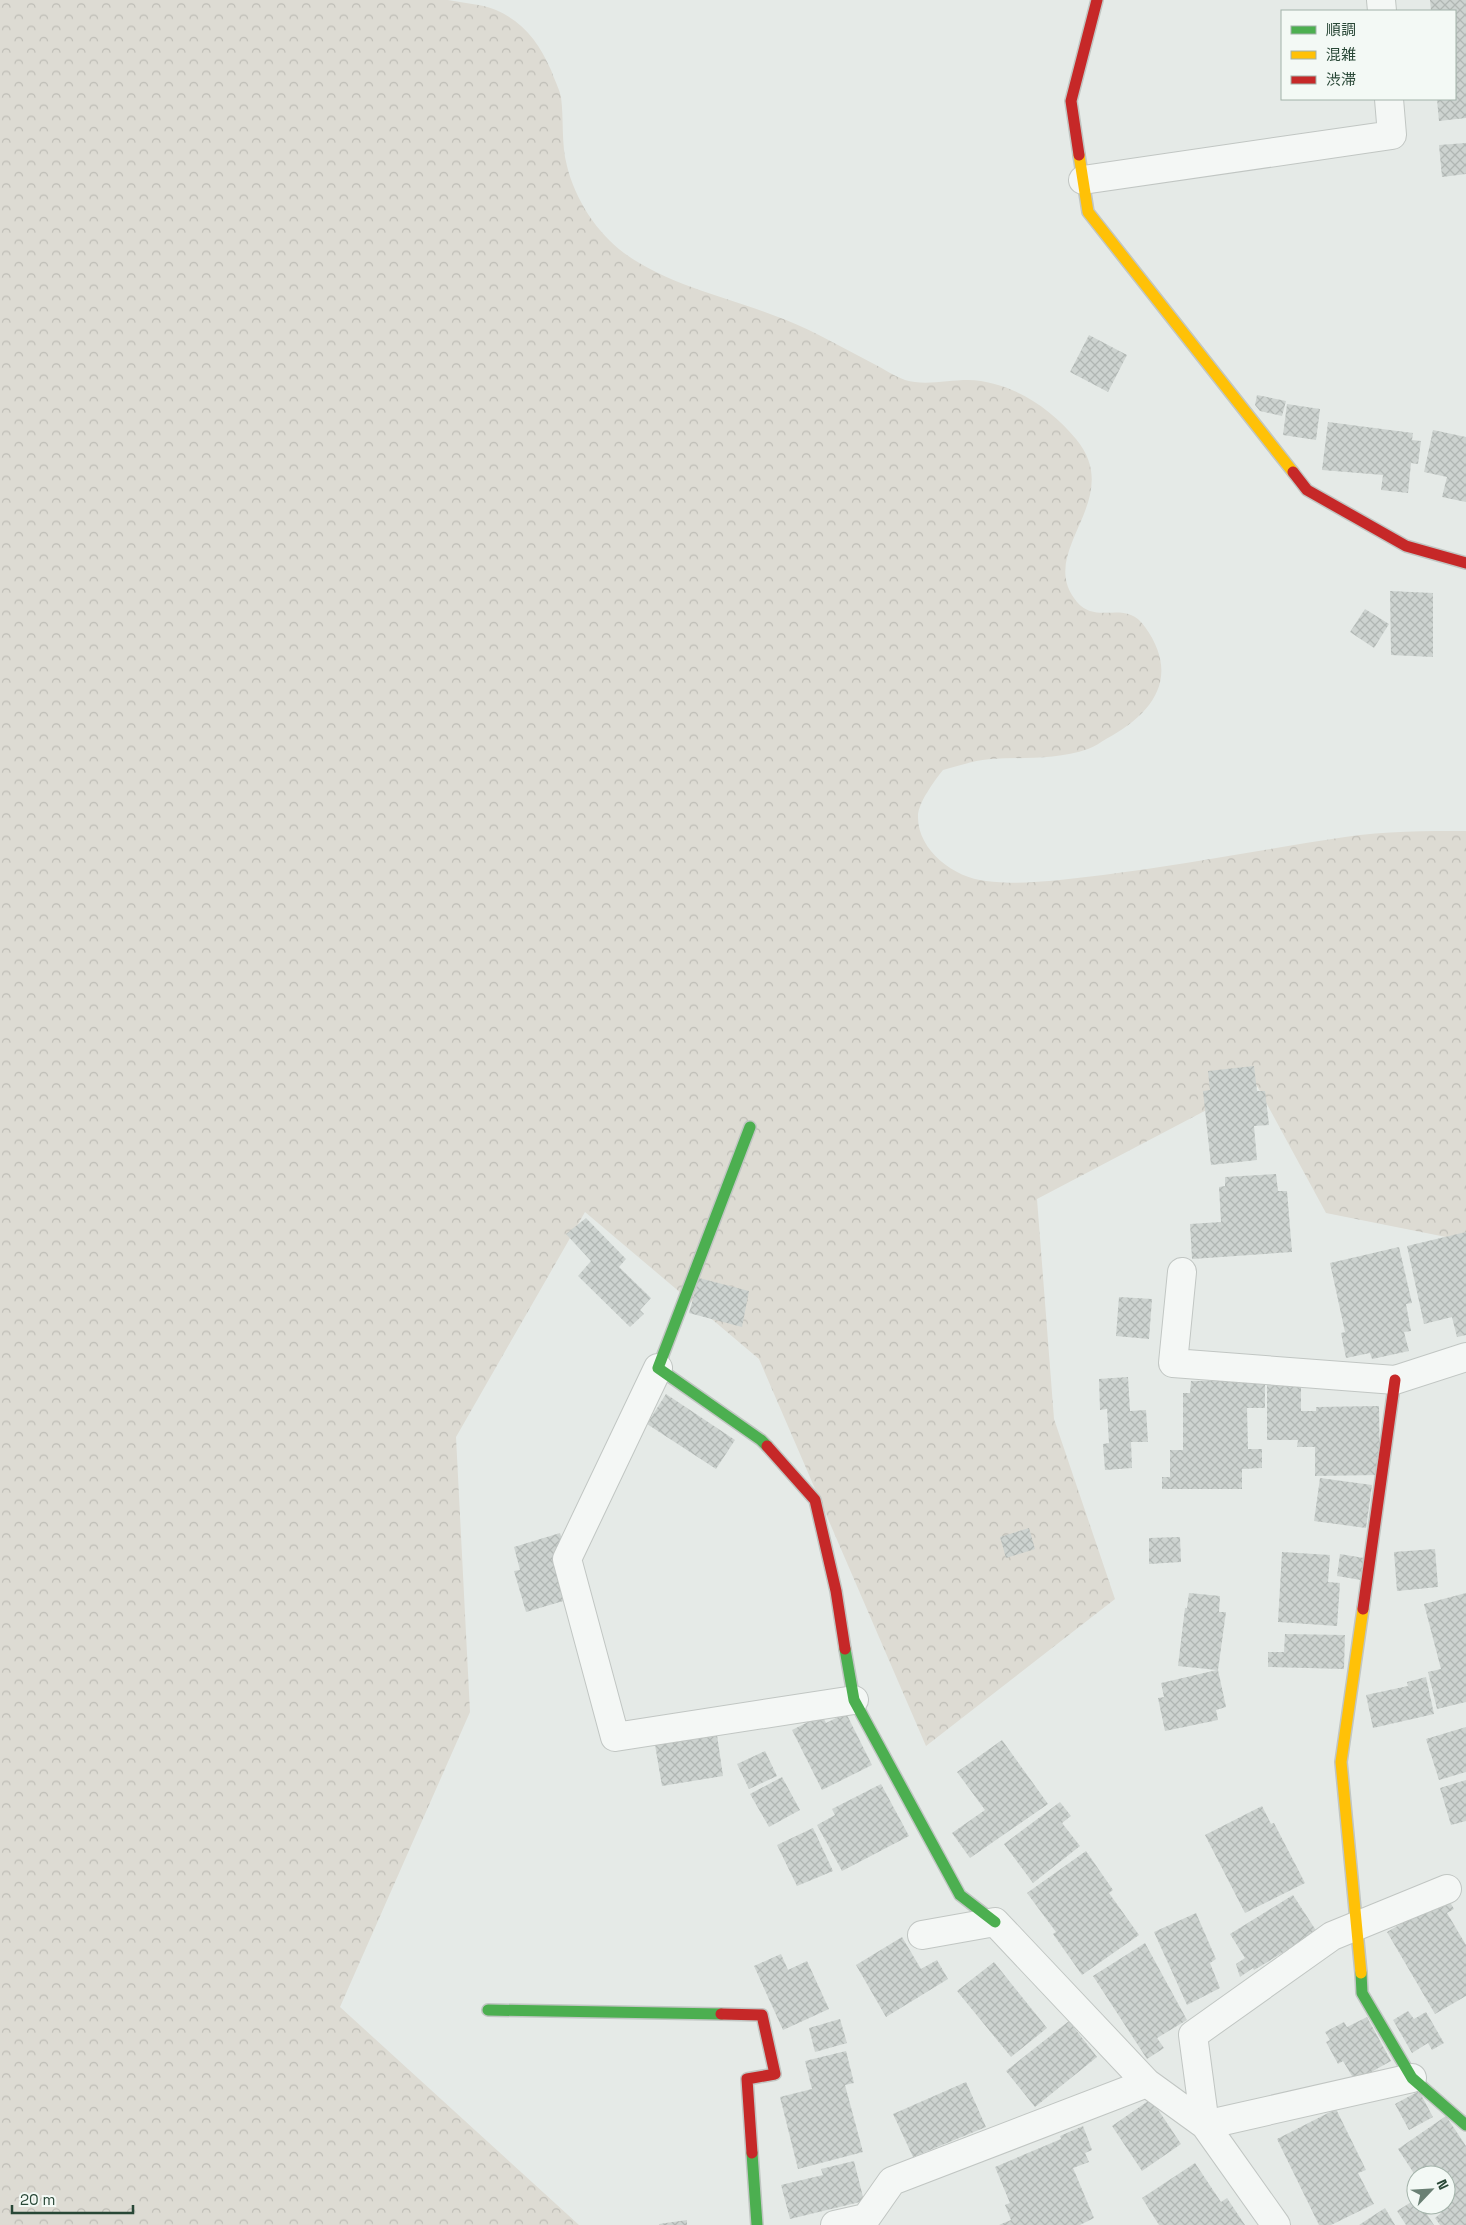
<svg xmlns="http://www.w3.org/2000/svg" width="1466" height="2225" font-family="'Space Grotesk','Noto Sans JP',sans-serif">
	<defs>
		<pattern id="forest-crowns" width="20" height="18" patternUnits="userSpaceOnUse" patternTransform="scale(1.25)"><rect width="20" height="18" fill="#dddbd3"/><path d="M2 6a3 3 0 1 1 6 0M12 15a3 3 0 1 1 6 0" fill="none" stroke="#bebdb6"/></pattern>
		<pattern id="building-cross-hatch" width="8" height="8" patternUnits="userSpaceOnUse" patternTransform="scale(1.25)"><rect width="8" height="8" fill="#cdd3d0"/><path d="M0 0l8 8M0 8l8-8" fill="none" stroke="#b0b6b3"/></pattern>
	</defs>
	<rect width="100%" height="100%" fill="#e5eae7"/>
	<path fill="url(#forest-crowns)" d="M0,0H448C463,3 482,4 496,10C524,22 539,43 551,70C554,79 559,88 561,97C564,119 561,144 567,166C575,199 597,233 624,253C671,287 732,298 786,320C816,332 845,349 874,364C884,369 894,376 905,380C924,386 948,380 968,380C1010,381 1050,407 1076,439C1127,501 1034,551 1077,602C1098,626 1125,598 1145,627C1181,677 1153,714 1106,739C1101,742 1094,747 1088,749C1057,760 1023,757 991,759C975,760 958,766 943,770C935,780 918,803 918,816C917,850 954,878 986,881C1024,886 1065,879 1103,875C1184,865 1264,849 1345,837C1385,831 1426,831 1466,831V1241L1326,1213L1256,1084L1037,1199L1054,1419L1115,1599L926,1746L759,1359L585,1212L456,1437L470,1712L340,2007L579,2225H0Z"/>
	<path fill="url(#building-cross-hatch)" d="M1430,0H1466V118L1439,121L1437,99H1455V11H1431Z
		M1466,143V174L1442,177L1439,145Z
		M1089,335L1127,355L1108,392L1070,372Z
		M1257,395L1286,401L1282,416L1260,411L1255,405Z
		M1287,404L1320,409L1316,440L1283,435Z
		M1328,422L1413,433L1412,440L1421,441L1418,464L1411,463L1408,493L1381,490L1383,475L1322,470Z
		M1433,430L1466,437V502L1442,497L1447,477L1424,472Z
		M1390,591L1433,593V657L1391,655Z
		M1365,609L1389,624L1374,648L1350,632Z
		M1254,1066L1257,1091H1265L1269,1125L1254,1126L1257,1160L1211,1165L1203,1091L1210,1090L1208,1071Z
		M1276,1174L1278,1191H1287L1292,1252L1192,1259L1190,1224L1221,1222L1219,1187L1225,1186V1177Z
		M586,1218L626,1259L619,1267L651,1298L640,1310L644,1314L630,1327L578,1276L591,1261L566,1234Z
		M1466,1232V1335L1457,1337L1452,1317L1424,1324L1407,1246Z
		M1399,1247L1412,1303L1406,1304L1411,1331L1404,1332L1409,1351L1372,1359L1370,1353L1346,1358L1341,1333L1345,1332L1330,1263Z
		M699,1278L749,1291L742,1327L689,1313Z
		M1119,1297L1152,1299L1149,1339L1116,1336Z
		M1128,1377L1130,1411L1146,1410L1148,1442H1131L1132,1468L1105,1470L1103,1444L1109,1443L1107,1409L1100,1410L1099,1379Z
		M1265,1380V1408H1247L1248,1449H1262V1468L1242,1469V1489H1162V1477H1170V1450H1183V1393H1190L1191,1381Z
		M1301,1382V1411H1316V1407L1379,1406L1380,1475L1315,1476V1447H1297L1298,1440H1267V1383Z
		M666,1394L735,1440L716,1469L647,1424Z
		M1320,1478L1372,1485L1366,1528L1314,1521Z
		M1029,1528L1035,1549L1006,1558L1000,1537Z
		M560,1533L567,1555L570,1599L526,1612L514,1571L520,1570L514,1547Z
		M1180,1537L1181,1562L1149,1564V1538Z
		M1435,1549L1438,1587L1397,1591L1394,1552Z
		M1282,1552L1330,1555L1328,1582L1340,1583L1337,1626L1278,1622Z
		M1340,1554L1364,1558L1361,1580L1337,1576Z
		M1189,1593L1220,1596L1219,1612H1226L1218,1670L1226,1707L1216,1710L1218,1720L1165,1731L1158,1698L1164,1697L1161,1683L1217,1670L1178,1666L1185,1608H1187Z
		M1466,1593V1702L1437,1709L1428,1672L1441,1669L1424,1604Z
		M1285,1634L1345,1635L1344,1669L1268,1667V1652H1284Z
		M1426,1677L1434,1714L1373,1728L1366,1695L1408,1686L1407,1682Z
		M846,1713L872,1765L822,1790L792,1730L822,1715L826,1723Z
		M1466,1727V1772L1439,1780L1426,1739Z
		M717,1735L723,1776L662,1786L655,1745Z
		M1002,1740L1048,1804L970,1858L952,1833L985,1810L957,1772Z
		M765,1751L777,1776L749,1789L737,1764Z
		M782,1777L800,1810L769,1827L750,1794Z
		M1466,1780V1821L1451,1825L1440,1788Z
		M881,1784L909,1836L842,1871L817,1825L835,1815L832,1809Z
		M1060,1802L1071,1816L1062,1823L1080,1846L1033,1883L1004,1844Z
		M1262,1806L1271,1824L1274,1823L1305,1883L1245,1913L1205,1835Z
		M813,1828L833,1871L797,1886L777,1845Z
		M1086,1851L1113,1890L1109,1893L1139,1935L1082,1975L1053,1934L1056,1932L1027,1893Z
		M1293,1895L1317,1932L1254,1970L1253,1968L1240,1977L1236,1964L1245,1958L1230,1934Z
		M1447,1897L1454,1909L1447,1913L1466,1945V1996L1435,2014L1387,1932Z
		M1196,1913L1216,1959L1210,1963L1220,1988L1187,2005L1154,1932Z
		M902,1937L921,1969L937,1960L948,1979L886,2017L856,1965Z
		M1145,1943L1187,2020L1157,2038L1164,2048L1147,2059L1093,1976Z
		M781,1954L788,1970L807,1961L829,2009L783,2030L754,1966Z
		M994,1962L1047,2028L1011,2057L957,1991Z
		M1408,2011L1414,2019L1426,2012L1444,2043L1432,2050L1428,2043L1412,2053L1393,2020Z
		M1367,2017L1391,2061L1355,2081L1343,2061L1338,2064L1326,2042L1330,2040L1325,2032L1344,2022L1347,2027Z
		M840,2019L847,2043L815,2052L809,2028Z
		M1069,2021L1097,2057L1035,2107L1006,2071Z
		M846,2051L854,2083L845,2085L863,2152L798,2169L780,2097L812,2089L805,2061Z
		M966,2082L986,2127L913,2157L893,2114Z
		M1419,2091L1433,2117L1409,2130L1395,2104Z
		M1151,2099L1181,2144L1142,2171L1112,2126Z
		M1336,2109L1366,2170L1358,2173L1374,2204L1331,2225H1319L1277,2139Z
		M1446,2116L1466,2146V2225H1440L1435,2218L1441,2213L1435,2205H1446V2175H1415L1398,2149Z
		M1083,2126L1092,2150L1085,2153L1089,2162L1073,2168L1094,2218L1080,2225H999L1011,2220L1005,2205L1010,2203L995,2167L1061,2139L1060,2136Z
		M854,2161L864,2201L790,2219L781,2185L823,2175L821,2169Z
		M1195,2163L1221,2202L1227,2198L1245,2225H1159L1142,2198Z
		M1416,2199V2205H1421L1434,2225H1406L1397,2211Z
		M1385,2208L1395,2225H1359Z
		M687,2220V2225H659V2224Z"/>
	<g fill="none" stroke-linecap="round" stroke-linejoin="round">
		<defs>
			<path id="street" d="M1381,0L1382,11
				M1083,180L1392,135L1389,99
				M1182,1272L1173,1363L1395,1380L1466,1357
				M658,1368L567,1559L615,1737L854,1700
				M922,1935L995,1922L1147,2083L1205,2125L1276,2225
				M1205,2125L1193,2035L1332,1936L1447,1889
				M1205,2125L1412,2078
				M835,2225L866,2218L892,2181L1147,2083"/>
			<path id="fast" d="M750,1127L658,1368L761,1440L767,1446
				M845,1649L854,1700L960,1895L995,1922
				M1361,1973L1362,1993L1412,2078L1466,2125
				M488,2010L721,2014
				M752,2153L757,2225"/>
			<path id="slow" d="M1079,155L1088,212L1293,472
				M1361,1973L1341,1762L1363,1609"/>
			<path id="jam" d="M1079,155L1071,101L1097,0
				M1293,472L1307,490L1406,546L1466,563
				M767,1446L815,1500L836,1591L845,1649
				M1363,1609L1395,1380
				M721,2014L762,2015L775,2074L747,2079L752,2153"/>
		</defs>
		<use href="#street" stroke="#c1c6c3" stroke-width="30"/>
		<use href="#fast" stroke="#c1c6c3" stroke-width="14"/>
		<use href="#slow" stroke="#c1c6c3" stroke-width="14"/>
		<use href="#jam" stroke="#c1c6c3" stroke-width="14"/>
		<use href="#street" stroke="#f4f7f5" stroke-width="28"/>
		<use href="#fast" stroke="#4caf50" stroke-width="11"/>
		<use href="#slow" stroke="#ffc107" stroke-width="11"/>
		<use href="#jam" stroke="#c62828" stroke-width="11"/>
	</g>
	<rect x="1281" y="10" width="175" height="90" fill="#f3f9f5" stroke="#a2b2a9"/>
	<rect x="1291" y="26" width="25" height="8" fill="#4caf50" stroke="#a2b2a9"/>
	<text x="1326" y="35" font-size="15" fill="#284736">順調</text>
	<rect x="1291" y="51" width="25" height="8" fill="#ffc107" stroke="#a2b2a9"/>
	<text x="1326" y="60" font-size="15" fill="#284736">混雑</text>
	<rect x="1291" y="76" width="25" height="8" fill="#c62828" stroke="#a2b2a9"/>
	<text x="1326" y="85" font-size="15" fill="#284736">渋滞</text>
	<g transform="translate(1431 2190) rotate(65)"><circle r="24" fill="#f3f9f5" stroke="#a2b2a9"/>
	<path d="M0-4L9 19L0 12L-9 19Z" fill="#6a8074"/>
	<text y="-8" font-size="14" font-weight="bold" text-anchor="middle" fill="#284736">N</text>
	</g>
	<path d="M12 2205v8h121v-8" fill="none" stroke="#284736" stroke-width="2.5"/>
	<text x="20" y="2205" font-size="15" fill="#284736" stroke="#f3f9f5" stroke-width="4" paint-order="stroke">20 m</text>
</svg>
